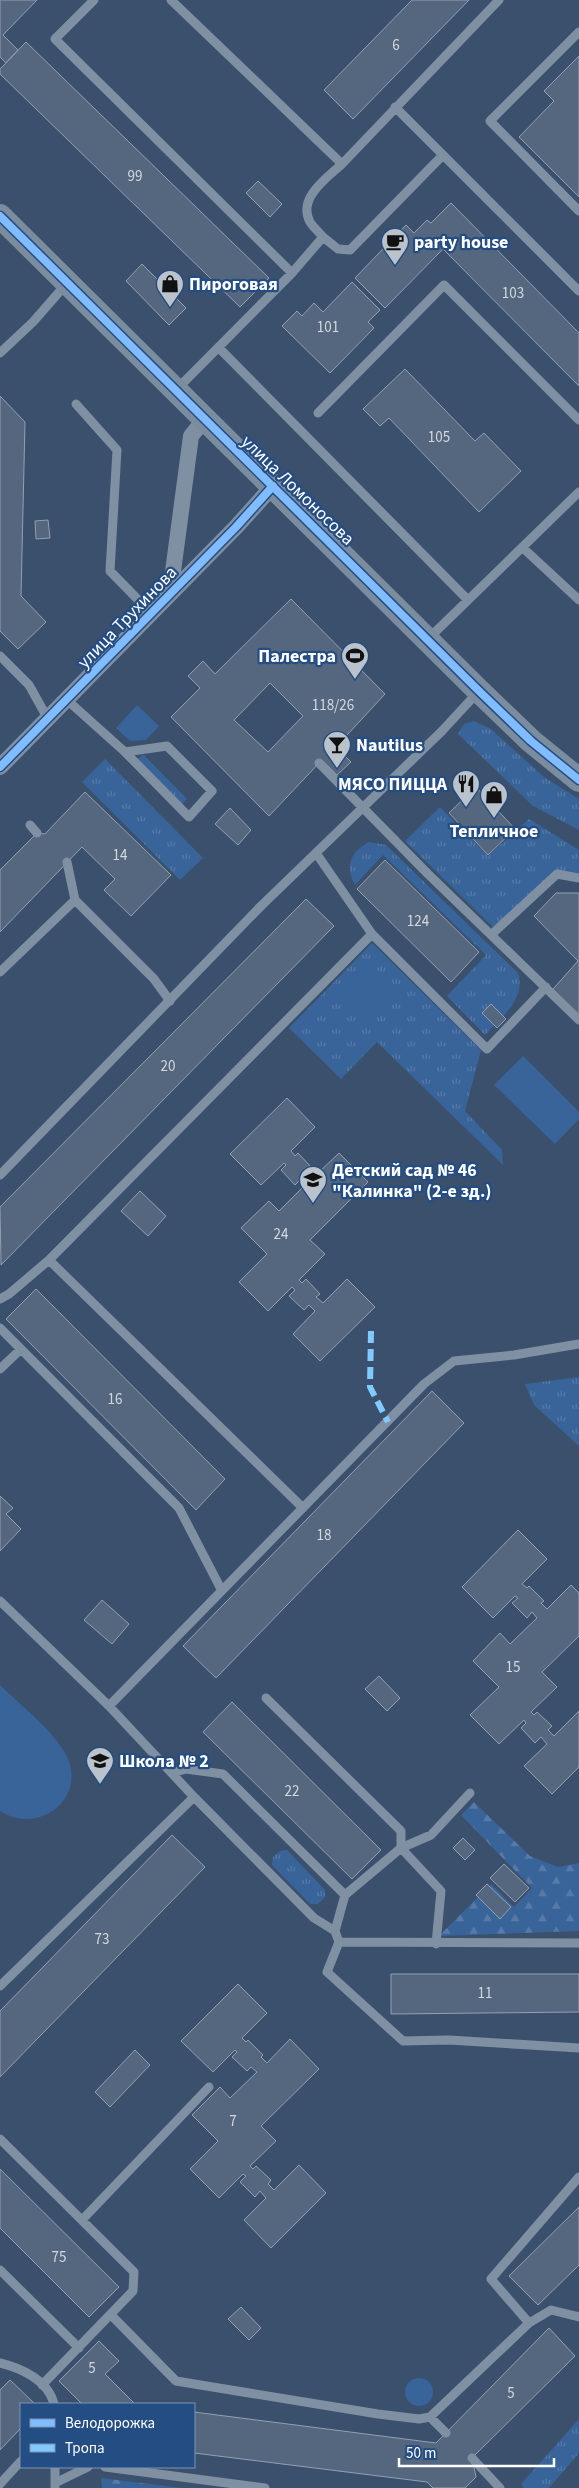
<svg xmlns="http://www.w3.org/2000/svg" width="579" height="2488" font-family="'Source Sans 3',sans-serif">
	<defs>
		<pattern id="grass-tufts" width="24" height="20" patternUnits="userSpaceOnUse" patternTransform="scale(1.25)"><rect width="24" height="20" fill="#386499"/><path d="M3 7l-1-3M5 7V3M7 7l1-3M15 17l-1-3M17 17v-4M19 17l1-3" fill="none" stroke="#567ba8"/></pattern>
		<pattern id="forest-firs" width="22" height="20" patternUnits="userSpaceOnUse" patternTransform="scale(1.25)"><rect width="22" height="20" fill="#386499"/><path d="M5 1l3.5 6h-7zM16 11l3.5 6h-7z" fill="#567ba8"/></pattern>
	</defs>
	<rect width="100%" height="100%" fill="#3a506d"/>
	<path fill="url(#grass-tufts)" d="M474,721L491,729L544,777L579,799V830L533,806L458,734L464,724Z
		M143,754L187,799L182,804L138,759Z
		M105,759L203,858L180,880L82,782Z
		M440,807L488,856L529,819L579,850V875L557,870L496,930L405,841Z
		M369,842L386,845L518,973C526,999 502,1017 485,1035L447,996L486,955L383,855L355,885C344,865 351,852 369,842Z
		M372,943L481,1050L465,1111L502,1150L503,1165L377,1042L341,1079L289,1028Z
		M579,1377V1446L534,1405L525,1384Z
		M287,1850L325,1890V1897L318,1904H310L272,1865L273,1857L280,1851Z
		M579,2419V2453L549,2488H524L521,2484Z"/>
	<path fill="url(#forest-firs)" d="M474,1802L530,1856L558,1867L579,1863V1931L439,1936L491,1884L514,1907L532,1888L461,1815Z
		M101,2478L182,2488H102Z"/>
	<path fill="#386499" d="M137,705L159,726L146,740L130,741L116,728Z
		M370,963L400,991L369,1023L340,994Z
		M523,1056L579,1112V1119L555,1144L494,1085Z
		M0,1685C19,1704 59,1735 68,1759C85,1801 37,1835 0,1811Z
		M405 2392a14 14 0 1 1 28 0a14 14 0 1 1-28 0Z"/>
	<path fill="#55677e" stroke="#93a0b2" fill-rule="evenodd" d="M0,0H37L3,35L18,50L6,63L0,57Z
		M412,0H469L353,119L324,90Z
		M26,42L269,278L240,307L0,74V69Z
		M579,56V197L519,137L554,101L544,91Z
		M258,181L282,204L270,217L246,193Z
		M451,203L579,333V386L443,249L385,308L355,278L406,225L414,233L427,220L431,223Z
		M142,264L186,308L169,325L126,281Z
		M352,282L380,310L368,322L374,328L330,373L282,326L297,311L302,316L314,303L323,312Z
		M405,369L475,441L484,433L521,471L479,512L389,418L380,426L363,409Z
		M0,396L25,422L21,596L46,622L18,649L0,631Z
		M48,520L50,538L36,539L35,521Z
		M291,599L385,694L336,747L351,762L337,775L322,760L269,816L171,717L200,688L188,676L203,661L215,674ZM270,683L303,716L268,752L234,720Z
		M476,787L515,829L488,855L449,813Z
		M85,792L171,875L131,916L104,890L115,879L82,847L0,932V870L37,833L45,834Z
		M230,808L251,830L238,845L215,824Z
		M385,860L479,952L451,982L357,889Z
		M556,893H579V1016L553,989L578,961L534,916Z
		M306,899L334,926L1,1265L0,1207Z
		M491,1004L506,1019L497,1028L482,1013Z
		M287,1098L315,1127L291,1151L295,1156L298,1153L312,1168L309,1170L315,1176L339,1153L368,1182L310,1240L325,1254L299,1280L302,1283L306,1279L320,1294L316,1297L323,1303L347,1279L375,1307L320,1361L293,1334L315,1311L309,1305L304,1310L289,1296L295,1290L292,1287L268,1311L239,1282L267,1254L241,1228L269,1201L279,1211L305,1185L300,1180L295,1185L281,1170L286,1165L284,1163L261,1185L230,1154Z
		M140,1191L166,1216L148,1236L121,1211Z
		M36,1289L225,1479L196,1510L6,1319Z
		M432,1391L464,1423L216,1678L183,1646Z
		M0,1496L13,1508L6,1514L21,1529L0,1551Z
		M518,1530L547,1559L522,1584L527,1588L529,1586L544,1601L541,1603L547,1609L571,1585L579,1593V1636L542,1672L557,1687L531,1712L534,1715L537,1712L552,1726L548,1730L554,1736L579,1711V1767L552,1794L524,1766L547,1744L541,1737L535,1743L521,1728L526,1723L524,1720L499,1744L470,1715L499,1687L473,1661L500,1633L510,1644L537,1618L532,1612L527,1618L512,1603L518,1598L515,1596L493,1618L462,1587Z
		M102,1600L129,1624L112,1644L84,1620Z
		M379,1676L400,1698L387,1711L365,1689Z
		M232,1702L381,1850L352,1879L203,1732Z
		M172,1835L205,1867L0,2077V2011Z
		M463,1838L475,1850L465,1860L453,1848Z
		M504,1864L529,1888L515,1902L490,1878Z
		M487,1884L511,1907L500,1919L476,1895Z
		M391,1974H579V2012L391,2014Z
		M238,1984L267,2013L242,2038L246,2042L248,2040L263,2055L261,2057L267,2063L290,2039L319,2069L261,2126L276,2141L250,2166L253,2169L256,2166L271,2180L268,2184L274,2190L299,2165L326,2193L271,2248L244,2220L266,2198L260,2191L255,2197L240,2182L246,2176L243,2174L219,2198L190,2169L218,2141L192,2115L220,2087L230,2098L257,2072L251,2067L247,2071L232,2057L237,2052L235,2050L213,2072L181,2041Z
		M135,2050L150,2065L110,2107L95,2092Z
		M0,2169L119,2287L89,2317L0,2228Z
		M579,2207V2265L538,2305L509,2276Z
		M241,2307L261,2328L249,2340L228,2319Z
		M549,2328L575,2356L472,2458L476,2477L465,2488H433L427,2482L194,2453V2412L436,2443Z
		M99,2341L119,2361L105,2374L135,2404H82L59,2381Z
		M10,2380L35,2404H21V2428L0,2450V2390Z"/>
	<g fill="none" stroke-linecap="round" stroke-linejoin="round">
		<path stroke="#8090a3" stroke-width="9" d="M94,0L55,39L292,273
			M171,0L342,164L499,0
			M579,32L490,121L579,211
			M395,107L579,291
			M323,237L338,249L350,250L442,156
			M219,348L468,600
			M0,353L33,322L67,283
			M176,390L292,273L323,237C319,232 313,227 310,222C297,198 327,178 342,164
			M76,404L117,450L110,571L152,614
			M318,413L444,285L579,420
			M523,548L579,600
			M428,639L579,492
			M0,656L29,685L48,719
			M67,700L125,752L189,817L212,791L167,746L125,752
			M319,763L428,874L579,1020
			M30,825L37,833
			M67,862L75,900L154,979L170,1001
			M372,934L487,1049L546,987
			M491,935L557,874L579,878
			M0,972L75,900
			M0,1175L260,907L442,731L478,692
			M49,1260L372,934L316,853
			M0,1299L9,1294L49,1260L303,1508
			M0,1328L179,1508L221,1589
			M0,1369L21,1349
			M0,1601L109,1706L194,1797L314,1918L335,1931L339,1942L579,1943
			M266,1698L401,1831V1848L345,1895
			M109,1706L424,1384L454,1361L514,1355L579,1344
			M172,1773L186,1769L223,1774L345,1895L335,1931
			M339,1942L327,1972L403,2041L449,2040L579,2048
			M436,1944L441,1891L401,1848L431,1835L470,1793
			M0,1986L194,1797
			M0,2139L134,2272L133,2291L42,2385
			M82,2220L209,2087
			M0,2270L79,2348
			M112,2316L176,2381L378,2414L419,2419L430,2417L529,2323L491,2279L579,2177
			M529,2323L551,2310L579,2317
			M0,2363C21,2368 48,2380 54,2404
			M430,2417L446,2433
			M472,2458L500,2488
			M55,2467V2483
			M105,2467L265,2488
			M0,2484L21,2461
			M55,2488V2483L88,2467"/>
		<path stroke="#8090a3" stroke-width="16" d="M170,594L191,436L204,420
			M0,767L236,527L273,486"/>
		<path stroke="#7b8c9f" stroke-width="24" d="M0,216L479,691L531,741L579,780"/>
		<path stroke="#80caff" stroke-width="6" stroke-dasharray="12 6" stroke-linecap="butt" d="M371,1331L370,1387L388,1422"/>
		<defs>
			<path id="cycleway" d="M0,216L479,691L531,741L579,780
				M0,767L236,527L273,486"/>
		</defs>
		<use href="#cycleway" stroke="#244d83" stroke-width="11"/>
		<use href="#cycleway" stroke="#80bcff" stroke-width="8"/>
	</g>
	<defs>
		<symbol id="cafe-pin" viewBox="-11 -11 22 30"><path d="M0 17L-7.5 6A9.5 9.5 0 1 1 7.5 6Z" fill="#bac2cc" stroke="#244d83"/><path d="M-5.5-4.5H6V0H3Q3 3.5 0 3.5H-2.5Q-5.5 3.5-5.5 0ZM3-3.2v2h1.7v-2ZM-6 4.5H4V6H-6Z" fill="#111"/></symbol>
		<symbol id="shop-pin" viewBox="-11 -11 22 30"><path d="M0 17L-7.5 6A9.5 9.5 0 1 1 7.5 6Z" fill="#bac2cc" stroke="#244d83"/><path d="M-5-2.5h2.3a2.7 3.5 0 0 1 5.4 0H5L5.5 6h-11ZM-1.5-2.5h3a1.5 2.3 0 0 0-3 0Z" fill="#111"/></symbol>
		<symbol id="stadium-pin" viewBox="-11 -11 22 30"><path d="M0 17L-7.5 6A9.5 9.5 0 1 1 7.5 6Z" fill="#bac2cc" stroke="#244d83"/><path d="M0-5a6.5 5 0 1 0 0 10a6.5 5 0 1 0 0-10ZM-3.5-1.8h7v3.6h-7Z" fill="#111"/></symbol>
		<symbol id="bar-pin" viewBox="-11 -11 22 30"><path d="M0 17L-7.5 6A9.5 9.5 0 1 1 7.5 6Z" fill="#bac2cc" stroke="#244d83"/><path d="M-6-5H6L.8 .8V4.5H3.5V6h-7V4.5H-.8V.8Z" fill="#111"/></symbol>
		<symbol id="restaurant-pin" viewBox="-11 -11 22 30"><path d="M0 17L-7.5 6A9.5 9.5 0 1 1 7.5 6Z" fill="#bac2cc" stroke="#244d83"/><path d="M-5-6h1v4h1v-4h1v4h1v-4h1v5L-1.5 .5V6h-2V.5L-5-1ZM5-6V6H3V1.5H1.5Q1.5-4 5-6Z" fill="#111"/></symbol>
		<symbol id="school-pin" viewBox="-11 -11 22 30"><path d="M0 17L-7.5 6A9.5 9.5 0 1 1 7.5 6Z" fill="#bac2cc" stroke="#244d83"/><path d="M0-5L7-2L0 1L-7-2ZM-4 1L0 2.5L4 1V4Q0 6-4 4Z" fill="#111"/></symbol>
	</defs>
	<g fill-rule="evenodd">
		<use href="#cafe-pin" x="379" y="226" width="32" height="43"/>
		<use href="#shop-pin" x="154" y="268" width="32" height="43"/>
		<use href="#stadium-pin" x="339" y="640" width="32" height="43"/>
		<use href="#bar-pin" x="321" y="729" width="32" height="43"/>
		<use href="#restaurant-pin" x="450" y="768" width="32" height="43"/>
		<use href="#shop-pin" x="478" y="779" width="32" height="43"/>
		<use href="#school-pin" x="297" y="1164" width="32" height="43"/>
		<use href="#school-pin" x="84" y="1745" width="32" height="43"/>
	</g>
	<g text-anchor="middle" stroke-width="4.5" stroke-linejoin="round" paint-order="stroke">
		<g font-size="15" fill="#d4d9df">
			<text x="396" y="50">6</text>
			<text x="135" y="181">99</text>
			<text x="513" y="298">103</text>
			<text x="328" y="332">101</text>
			<text x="439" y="442">105</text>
			<text x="333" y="710">118/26</text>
			<text x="120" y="860">14</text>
			<text x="418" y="926">124</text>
			<text x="168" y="1071">20</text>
			<text x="281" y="1239">24</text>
			<text x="115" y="1404">16</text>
			<text x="324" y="1540">18</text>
			<text x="513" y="1672">15</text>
			<text x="292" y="1796">22</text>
			<text x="102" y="1944">73</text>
			<text x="485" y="1998">11</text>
			<text x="233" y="2126">7</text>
			<text x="59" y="2262">75</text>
			<text x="92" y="2373">5</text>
			<text x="511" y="2398">5</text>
		</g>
		<g font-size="18" font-weight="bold" fill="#fff" stroke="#244d83" text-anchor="start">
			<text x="414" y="248">party house</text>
			<text x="189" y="290">Пироговая</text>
			<text x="336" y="662" text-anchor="end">Палестра</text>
			<text x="356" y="751">Nautilus</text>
			<text x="447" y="790" text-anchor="end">МЯСО ПИЦЦА</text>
			<text x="494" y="837" text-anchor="middle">Тепличное</text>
			<text x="332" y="1176">Детский сад № 46<tspan x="332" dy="21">"Калинка" (2-е зд.)</tspan></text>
			<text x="119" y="1767">Школа № 2</text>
		</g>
		<g font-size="18" fill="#fff" stroke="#244d83">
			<text transform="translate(298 490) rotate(44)" y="6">улица Ломоносова</text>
			<text transform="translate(127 617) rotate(-46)" y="6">улица Трухинова</text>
		</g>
	</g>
	<rect x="20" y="2403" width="175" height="65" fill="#244d83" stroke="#7c94b5"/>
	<rect x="30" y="2419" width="25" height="8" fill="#80bcff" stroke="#7c94b5"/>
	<text x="65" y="2428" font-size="15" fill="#ffffff">Велодорожка</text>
	<rect x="30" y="2444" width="25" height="8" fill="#80caff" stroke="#7c94b5"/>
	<text x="65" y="2453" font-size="15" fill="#ffffff">Тропа</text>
	<path d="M399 2458v8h155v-8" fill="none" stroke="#ffffff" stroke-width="2.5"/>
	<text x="406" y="2458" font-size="15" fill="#ffffff" stroke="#244d83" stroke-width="4" paint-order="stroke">50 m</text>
</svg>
